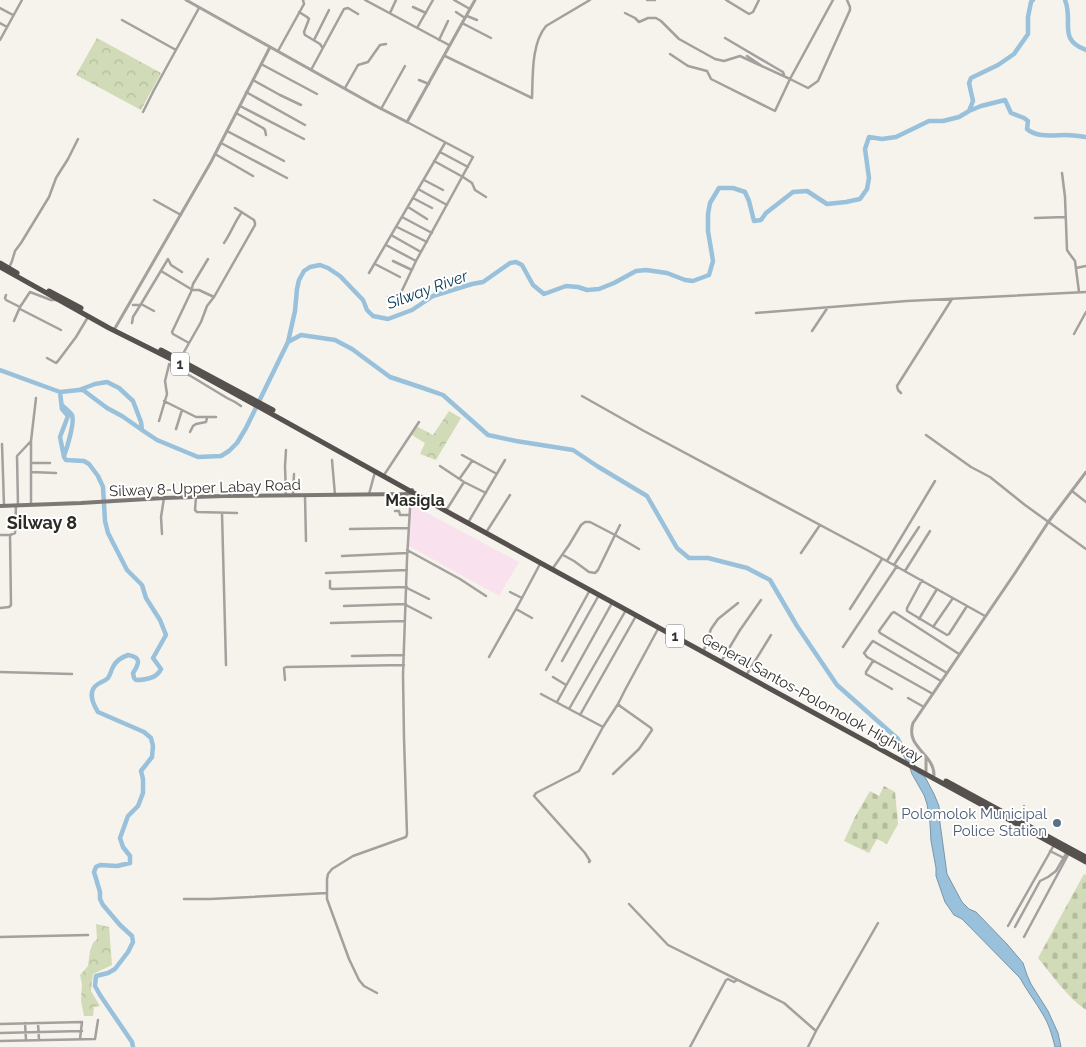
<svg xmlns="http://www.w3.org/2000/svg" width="1086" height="1047" font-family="Raleway,sans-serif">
	<defs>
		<pattern id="forest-crowns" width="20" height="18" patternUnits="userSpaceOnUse" patternTransform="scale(1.25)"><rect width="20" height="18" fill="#d1dbb7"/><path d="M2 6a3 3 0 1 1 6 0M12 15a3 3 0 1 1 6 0" fill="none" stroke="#b4bc9e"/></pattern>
		<pattern id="cemetery-stones" width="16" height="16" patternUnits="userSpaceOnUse" patternTransform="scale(1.25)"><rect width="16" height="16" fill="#d1dbb7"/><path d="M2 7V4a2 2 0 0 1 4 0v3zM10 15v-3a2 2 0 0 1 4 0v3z" fill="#b4bc9e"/></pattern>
	</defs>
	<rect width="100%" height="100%" fill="#f5f3eb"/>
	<path fill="#f9e2ee" d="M412,505L519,562L499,596L409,546Z"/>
	<path fill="url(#forest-crowns)" d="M97,38L161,73L141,110L76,75Z
		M449,411L461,418L436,460L420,454L425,443L415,437L411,434L416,426L433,435Z
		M96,924L109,927L112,965L93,974L91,991L100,1006L94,1007L93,1016H84L81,1001L82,984L80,975L88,966L90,951L93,943L97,939Z"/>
	<path fill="url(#cemetery-stones)" d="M884,786L895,792L898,824L887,844L877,839L869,853L844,841L855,817L870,791L879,796Z
		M1084,874L1086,875V1010C1067,997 1053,976 1038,958Z"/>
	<path fill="#99c1db" stroke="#7a96a7" d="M898,739L900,740L911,757L917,772L925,777L934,794L939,806L940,823L947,874L962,902L969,909L976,912L1007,944L1023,963L1027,975L1031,984L1048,1011L1058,1033L1061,1047H1055C1052,1035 1049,1024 1042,1013C1035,1001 1027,991 1020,978L962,919L954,915L945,902L936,876V868L931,841L930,823L927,804L924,795L912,774L910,768L896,741Z"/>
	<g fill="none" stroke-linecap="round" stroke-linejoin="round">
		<path stroke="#99c1db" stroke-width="4.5" d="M1065,0C1074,22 1057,39 1086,50
			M969,111L981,106L1005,100L1011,113L1024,118L1028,121L1027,129C1037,138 1054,135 1066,135C1073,135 1079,136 1086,137
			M288,342L301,335L335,340L352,349L390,377L423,388L443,395L488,435L516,441L573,450L597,466L647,496L677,548L689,558H708L747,568L770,580L797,626L837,685L898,739L899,742
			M0,370L60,392L79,390L95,384L107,382L119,388L133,401L141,422L142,430L157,440L198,457L221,456L229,451L237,443L246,428L288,342L295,311L297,289L299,280L304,271L310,267L320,265L328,268L340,276L363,300L367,310L373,316L388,319L412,310L433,296L472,284L483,282L510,263L516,262L522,265L533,285L544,294L566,286L578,287L587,290L599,289L614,283L636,271L646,270L667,273L685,280L693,281L709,275L713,261L708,231V214L710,203L719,188H733L745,192L749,201L754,221L761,220L766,213L793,192L807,191L827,204L846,202L860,199L867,189L869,178L865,149L869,137L882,139L896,137L929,121H943L959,117L969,111L973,101L969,83L971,78L998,65L1014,54L1028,34V17L1031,2L1033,0
			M80,390H83L107,408L122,416L142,430
			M60,392L62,409L68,416L60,437L64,457L66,460L84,461L89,464L98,476L103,487L105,521L108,533L127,570L142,585L146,598L160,620L166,635L153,658L161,669C157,678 145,680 136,680L134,678L133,673C139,664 142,657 128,655C122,657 116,661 113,667C111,670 111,674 108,678C105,681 101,682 98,684C87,691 93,704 98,712L144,732L151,738L153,746L152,757L141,771L143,779V793L138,806L128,816L120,838L123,847L130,856V863L117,866L100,865L96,867L94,872L100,892V899L103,905L120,925L132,936L133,942L128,952L115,969L108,973L96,976L95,986L100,995L132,1042L133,1047
			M63,406C66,409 70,412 72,415C75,422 67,448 64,456"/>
		<path stroke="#a3a09e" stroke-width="2.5" d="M365,0L449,45
			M454,0L470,9
			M647,0H655
			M726,0L749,14L753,12L759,0
			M413,7L426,13
			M0,8L13,15
			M299,12L307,17L309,19L304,32L305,35L320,44L322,47
			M456,12L465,18
			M390,13L396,0
			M625,13L635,18L639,22L648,18H656L661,21L679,39L715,59L724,61L740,56L790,79L833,0
			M467,16L477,20
			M122,20L176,50
			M0,23L7,27
			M462,23L491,38
			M417,28L433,0
			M725,38L776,68L783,72L784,75
			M0,40L22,0
			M314,40L329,10
			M439,40L448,21
			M278,51L304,4L303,0
			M670,54L688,66L707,71L711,79L775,111L790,79L808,88L818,81L850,10V7L847,0
			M445,56L532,98C533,76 531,44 546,26L590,0
			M747,56L762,66
			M261,64L317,94
			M311,70L344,9L348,8L358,14
			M253,80L280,95L301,105
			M419,80L429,84
			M345,88L358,65L368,62L380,45L386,44
			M246,92L305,125
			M240,106L304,139
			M381,109L405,66
			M143,112L154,90L199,8
			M236,113L263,128L265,130L266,135
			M227,131L284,161
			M221,143L287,178
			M440,152L468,167
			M215,154L253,176
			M434,161L463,177
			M1062,173L1065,197L1067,250L1069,253L1075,261L1079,292
			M463,177L472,183L475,190L486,197
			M424,180L443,190
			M418,189L447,205
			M413,198L432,208
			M154,200L181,215
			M408,207L427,219
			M402,217L432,233
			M1035,218L1065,217
			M397,227L427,242
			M391,235L421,252
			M224,243C231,233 235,221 242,212
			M386,245L416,261
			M393,261L412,270
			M375,264L400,277
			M9,268L12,261L15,251L21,243L49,197L56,178L68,159L78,139
			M1076,268L1086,266
			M161,271L191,289
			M369,273L445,143
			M192,290H199L214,297
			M6,295L5,298L6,300L20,307
			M388,297L394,301L398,299L416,261L473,157L407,122
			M133,305H141
			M20,309L61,330
			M154,311L141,304L168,259L171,265L182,272
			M756,313L907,301L1086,292
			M14,321L20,307L30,292L51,300H57
			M132,323L133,317L141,304
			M812,331L828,307
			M1074,334L1086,312
			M189,343L173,334L172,332L191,292L193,284L208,259
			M47,358L56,363L58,361L76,337L88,317
			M180,359L201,322L207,306L214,297L255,225V223L254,220L235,208
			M169,364L194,378L227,398L235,402L241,406
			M901,393L898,390L897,386L952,299
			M582,396L644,431L867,550L985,616
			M164,401L196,417H216
			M159,421L167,394L165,381L169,365
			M176,429L182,410
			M190,432L193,426L196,424L206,422L207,418
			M926,435L971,467L990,477L1025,505L1086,549
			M2,444L4,505
			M286,450L285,466L286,495
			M462,455L497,474
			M332,460L335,495
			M31,463H50
			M440,466L464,482L486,493
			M31,472L56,473
			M384,475L419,422
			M460,478L472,461
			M1072,491L1086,502
			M293,494L294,474
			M369,494L375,472
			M305,496L306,541
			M196,497L195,510L197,512L237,513
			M31,504V441L36,398
			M18,505L17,456L31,441
			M447,509L464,482
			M395,511H399L400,515H409
			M222,513L226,665
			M469,521L505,460
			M620,525L615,535L639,549
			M350,529L408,528
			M487,531L510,495
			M162,534L161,517L164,498
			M0,535H10L15,533L16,505
			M407,550L460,579L486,596
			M801,553L820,525
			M342,556L407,553
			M887,561L935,481
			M894,565L919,527
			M553,568L569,545L581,525L585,522H590L615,535L598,570L595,573L589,572L574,561L563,555
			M905,571L930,531
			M326,573L407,570
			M922,580L907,608V611L947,635L949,634L967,606
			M330,581V588L332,589L407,587
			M407,588L429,599
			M510,592L522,598L516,609L532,618
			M522,598L540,564
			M406,605L431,618
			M344,606L406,604
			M0,608L9,607L11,605L10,535
			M850,609L882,559
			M919,619L937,589
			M331,623L405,621
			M933,627L953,598
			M843,647L897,566
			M704,650L711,629L718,619L738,603
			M352,656L404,655
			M489,657L516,609
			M722,660L740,630L761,600
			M562,661L599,595
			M873,661L866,672V674L892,689
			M546,670L590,590
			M0,672L72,674
			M947,673L880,633L879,631L892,613L894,612L959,654
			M747,674L771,635
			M553,677L566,685
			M285,680L284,668L286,667L404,665
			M541,694L603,727
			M933,694L867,657L864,653L872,642L873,641L941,681
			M908,698L924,707
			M557,702L612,603
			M569,709L626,610
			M580,715L636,616
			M613,774L639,749L652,730L651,728L620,706L618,704L625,690L658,629
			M1022,822L1026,815L1024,806
			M1050,851L1064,858
			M589,862L590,861L585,853L534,796L536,793L579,771L603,727L618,704
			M184,899H210L327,893
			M629,904L668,945L784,1003L816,1031
			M1008,926L1054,845
			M1015,927L1040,881L1048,877L1056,871L1067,852
			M0,937L88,935
			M1024,937L1069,853
			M377,993L364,986L359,980L349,959L327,899V879L328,874L332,869L353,856L406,837L407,834L404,738L403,675L407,559L411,492
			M25,1023L26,1040
			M38,1023L39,1040
			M0,1024L82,1022L80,1039
			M0,1033L82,1031
			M0,1041L95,1039L98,1020
			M690,1047L726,980L728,979L734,982L737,980
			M808,1047L816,1031L878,923"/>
		<path stroke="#a3a09e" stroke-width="3" d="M186,0L374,105L407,122L475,0
			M114,330L211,162L270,47
			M926,771V758
			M934,775C934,753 905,748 913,723L1015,573L1049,521L1086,472"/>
		<path stroke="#7d7876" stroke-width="4" d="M0,506L81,503L164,498L224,496L405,494L409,493L412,490"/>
		<path stroke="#56504e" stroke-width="5" d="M0,263L17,273
			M0,267L109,328L185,366L250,402L455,516L1086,862
			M49,291L81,308
			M161,350L273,410
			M946,781L1086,857"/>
	</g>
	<circle fill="#5c6f8a" stroke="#fff" stroke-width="2" cx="1057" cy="823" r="5"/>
	<g text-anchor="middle" stroke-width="4" stroke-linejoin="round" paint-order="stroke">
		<g fill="#fff" stroke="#706f6d" stroke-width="1">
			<rect x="171" y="352.5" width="18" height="23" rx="4"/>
			<rect x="666" y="624.5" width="18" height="23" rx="4"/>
		</g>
		<g font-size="14" font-weight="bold" fill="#32312e">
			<text x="180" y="369">1</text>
			<text x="675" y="641">1</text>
		</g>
		<g font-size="15" fill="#32312e" stroke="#fff">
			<text transform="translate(205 488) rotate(-2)" y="5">Silway 8-Upper Labay Road</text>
			<text transform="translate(812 698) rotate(29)" y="5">General Santos-Polomolok Highway</text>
		</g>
		<g font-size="15" fill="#4e5e75" stroke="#fff" text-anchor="end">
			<text x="1047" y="819">Polomolok Municipal<tspan x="1047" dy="17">Police Station</tspan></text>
		</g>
		<g font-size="16" font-style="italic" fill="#073a55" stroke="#fff">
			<text transform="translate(427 289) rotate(-20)" y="6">Silway River</text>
		</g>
		<g font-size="16" font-weight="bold" fill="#2d2b26" stroke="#fff">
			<text x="415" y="506">Masigla</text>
		</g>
		<g font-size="18" font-weight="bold" fill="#2d2b26" stroke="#fff">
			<text x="42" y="529">Silway 8</text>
		</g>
	</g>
</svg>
